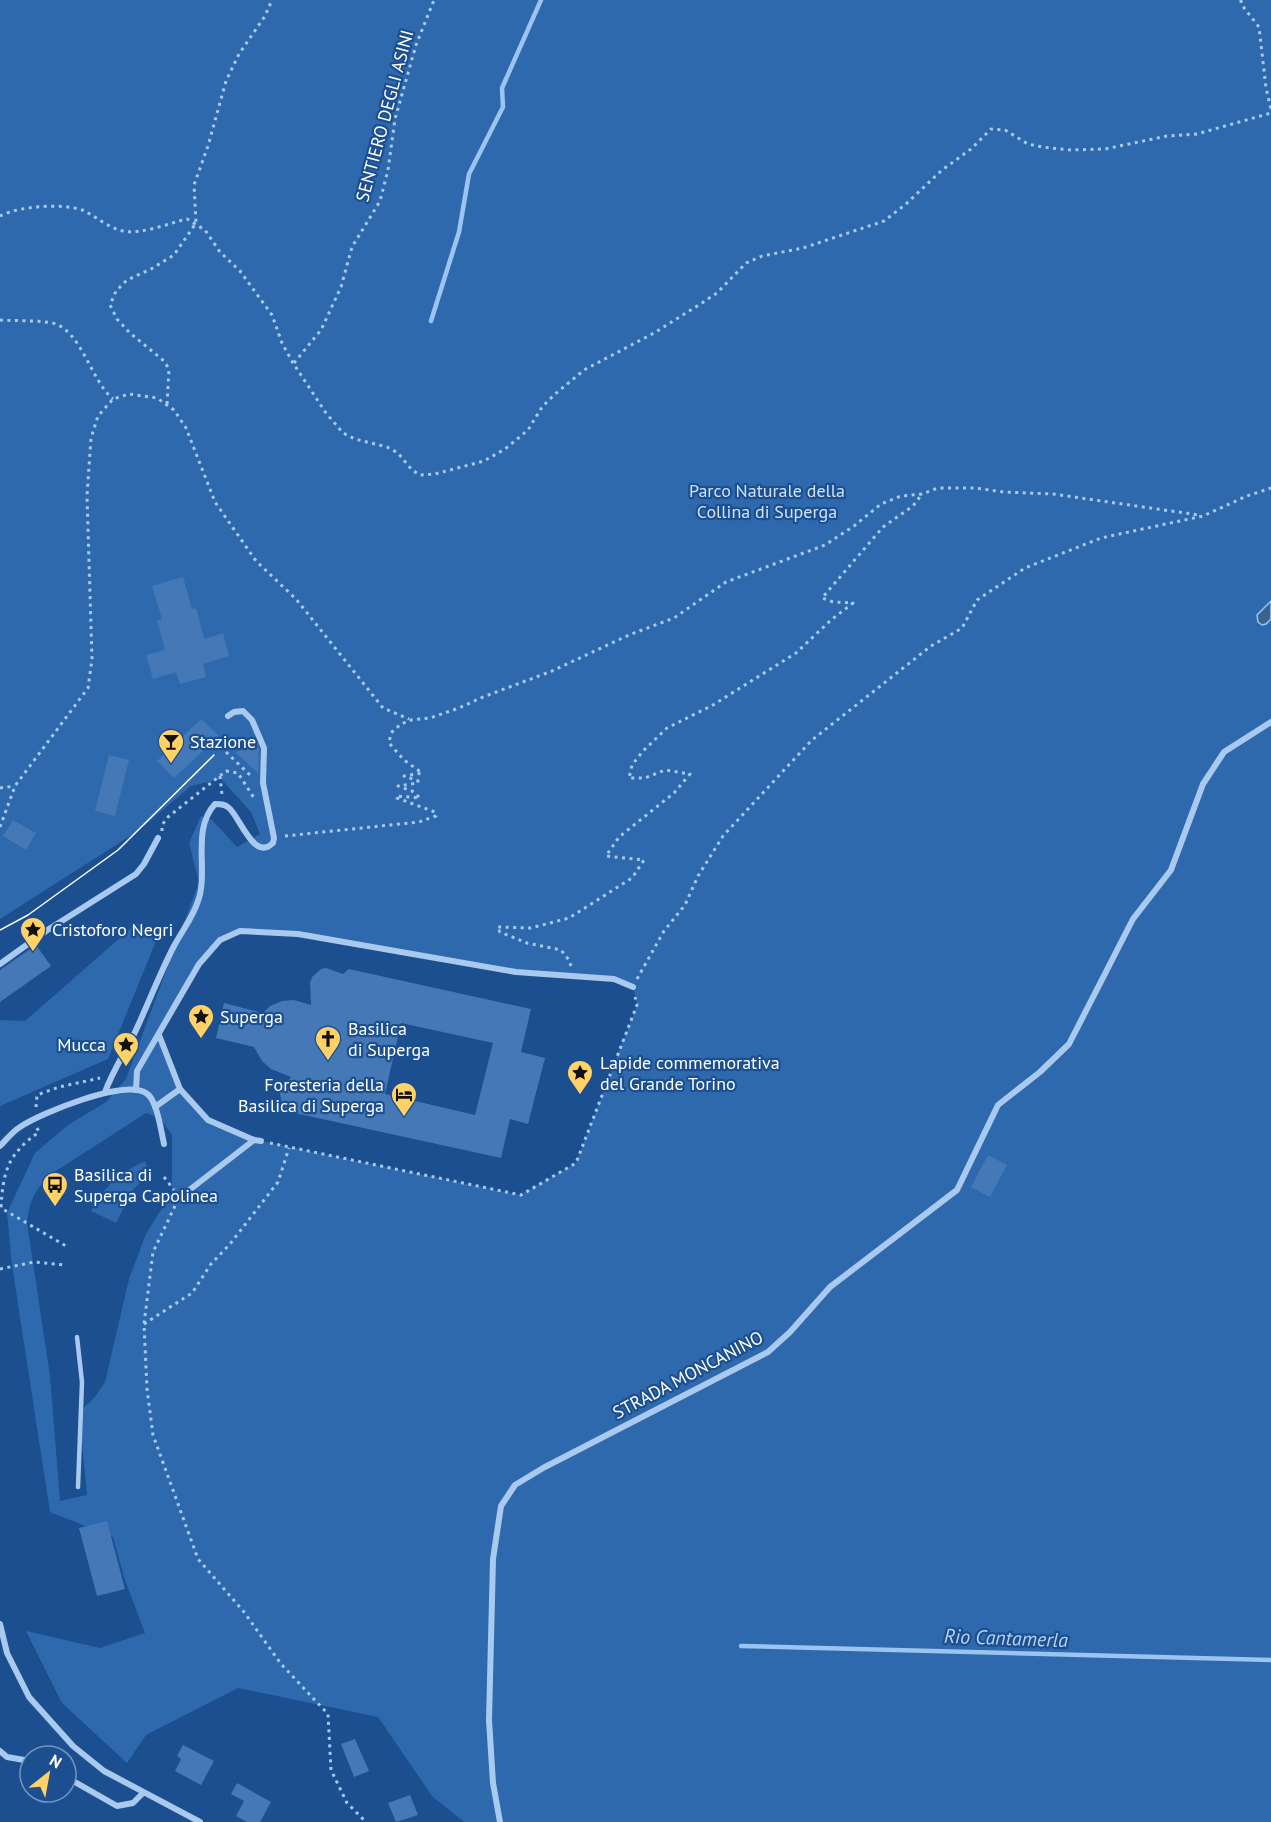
<svg xmlns="http://www.w3.org/2000/svg" width="1271" height="1822" font-family="'PT Sans',sans-serif">
	<rect width="100%" height="100%" fill="#1b4f8f"/>
	<path fill="#2e69ad" fill-rule="evenodd" d="M0,0H1271V1822H464L432,1796L378,1717L238,1688L146,1735L127,1763L62,1703L26,1631L100,1648L145,1633L125,1580L113,1537L50,1512L12,1265L7,1213L35,1153L68,1125L106,1102L126,1079L199,882L189,843L201,816L212,820L237,847L260,834L251,812L221,779L191,786L138,831L0,919ZM240,931L298,934L516,972L614,979L633,987L637,1005L576,1163L520,1195L279,1145L261,1141L208,1120L180,1089L159,1035L199,964L220,940ZM146,1113L160,1118L172,1135V1192L146,1234L129,1279L105,1382L94,1398L79,1412L87,1495L60,1501L50,1376L27,1223C30,1199 35,1189 53,1173Z
		M137,923L156,941L108,1059L0,1106V1020L25,1021Z
		M145,1161L149,1173L133,1190L116,1223L91,1211C106,1185 117,1174 145,1161Z"/>
	<path fill="#3c6290" stroke="#9cc4f0" stroke-width="1.5" d="M1271,601V619L1266,624L1262,625L1258,622L1257,615Z"/>
	<g fill="none" stroke-linecap="round" stroke-linejoin="round">
		<path stroke="#9cc4f0" stroke-width="4.5" d="M431,321L459,232L469,174L503,107L502,88L541,0
			M741,1646L1271,1660"/>
	</g>
	<path fill="#4478b7" fill-rule="evenodd" d="M183,577L192,609L196,608L204,639L223,633L229,656L203,664L206,677L180,684L176,672L153,679L146,655L165,650L157,620L162,619L152,586Z
		M201,719L219,736L174,778L157,761Z
		M248,739L259,749L258,773L236,753Z
		M109,755L129,760L115,816L95,811Z
		M13,820L36,833L26,850L3,836Z
		M36,945L51,966L0,1002V970Z
		M326,968L343,974L349,969L531,1009L521,1052L545,1058L528,1124L510,1119L501,1158L290,1112L282,1105L280,1094L291,1077L271,1069L262,1061L254,1047L216,1038L224,1003L263,1013L270,1006L282,1001L294,1000L311,1005L310,983L312,977L321,969ZM401,1023L493,1043L475,1115L385,1094Z
		M988,1155L1007,1165L990,1197L971,1187Z
		M107,1521L125,1589L97,1596L79,1528Z
		M355,1739L369,1771L354,1777L341,1744Z
		M183,1745L214,1761L201,1785L175,1771L181,1759L177,1756Z
		M237,1783L271,1802L260,1822H247L236,1816L244,1801L231,1794Z
		M410,1795L418,1815L396,1822L388,1803Z"/>
	<g fill="none" stroke-linecap="round" stroke-linejoin="round">
		<path stroke="#a9c9ee" stroke-width="3" stroke-dasharray="3 4.5" stroke-linecap="butt" d="M1241,0V4L1259,27L1266,88L1271,109
			M0,216C19,206 62,203 82,210C96,216 108,228 123,231C141,235 169,223 187,219L205,230L220,252L240,271L272,315L282,343L293,363L326,413L343,433L355,439L387,447L398,453L412,470L420,475L435,474L484,461L505,449L528,430L542,407L554,395L584,370L654,333L702,303L717,293L746,263L762,256L803,248L884,221L906,204L942,170L971,149L991,129L1005,130L1028,144L1042,147L1071,150L1105,149L1167,136L1197,134L1271,113
			M0,320C17,321 35,320 52,323C81,329 91,381 113,399
			M294,363L321,330L341,287L352,247L380,201L388,170L395,119L416,45L434,0
			M167,404L169,369L164,361L130,333L117,319L110,305L116,291L127,280L151,269L174,255L196,223L194,185L208,146L226,81L239,54L265,16L272,0
			M226,752L252,777
			M220,776L222,795
			M0,788L15,786
			M0,827L15,786L88,688L92,659L87,496L91,438L98,416L113,399L129,394L157,398L174,410L186,428L215,502L256,561L296,599L383,708L409,719
			M162,831V825L168,817L226,771L238,773L254,798
			M285,836L419,822L436,816L435,812L397,798L396,796L420,798L412,791L398,786L418,783V781L404,776L422,773L404,760L389,743L391,733L401,724L411,720L430,718L459,708L483,697L552,671L629,635L674,618L726,582L825,545L854,526L881,504L901,496L922,494L938,488H975L1004,492L1053,494L1199,515
			M571,966L569,960L561,950L527,943L500,932L497,927L531,928L569,918L632,878L644,860L606,856L619,837L674,793L690,774L665,770L645,778H629L632,765L643,751L667,728L713,705L796,653L831,620L853,603L833,602L822,598L883,527L913,506L922,494
			M637,979L664,931L685,905L698,876L723,836L812,740L931,646L962,628L977,600L1025,568L1101,538L1203,516L1247,496L1271,488
			M36,1107L37,1095L59,1087L100,1078
			M37,1128L39,1132C8,1154 3,1171 1,1208L66,1246
			M270,1143L521,1195L576,1163L637,1005L635,997
			M164,1177L174,1190
			M175,1206L153,1252L144,1324L147,1389L153,1435L198,1559L244,1612L281,1664L328,1714L331,1770L347,1803L366,1822
			M0,1269L34,1262L65,1265
			M144,1324L192,1293L211,1264L230,1244L278,1182L289,1148"/>
		<path stroke="#a9c9ee" stroke-width="4.5" d="M77,1337L82,1382L78,1487"/>
		<path stroke="#a9c9ee" stroke-width="6" d="M0,964L46,931L136,874L144,864L158,838
			M159,1035L180,1089L208,1120L254,1140L261,1141
			M136,1090L137,1071L199,964L220,940L240,931L298,934L516,972L614,979L633,987
			M105,1092C113,1070 126,1051 136,1030C149,1002 160,973 174,946C182,931 193,917 198,901C209,871 191,830 215,804C220,804 225,804 229,808C240,817 254,862 273,843L274,838L263,783L264,748L252,720L243,711L234,712L228,716
			M155,1107L180,1089
			M0,1146C6,1140 12,1132 20,1127C41,1113 124,1079 146,1093C157,1099 161,1131 164,1144
			M179,1198L254,1140
			M0,1624L7,1653L29,1697L73,1746L104,1771L200,1822
			M0,1751L7,1757L30,1761
			M66,1777L117,1806L133,1803L143,1793
			M500,1822L493,1783L489,1720L493,1559L501,1506L515,1485L543,1468L768,1352L790,1332L830,1287L957,1190L998,1105L1040,1072L1069,1044L1133,919L1171,870L1203,784L1224,752L1271,722"/>
		<path stroke="#fff" stroke-width="1.5" d="M0,930L28,915L118,850L214,755"/>
	</g>
	<defs>
		<symbol id="bar-pin" viewBox="-11 -11 22 30"><path d="M0 17L-7.5 6A9.5 9.5 0 1 1 7.5 6Z" fill="#ffd166" stroke="#1b4f8f"/><path d="M-6-5H6L.8 .8V4.5H3.5V6h-7V4.5H-.8V.8Z" fill="#111"/></symbol>
		<symbol id="sight-pin" viewBox="-11 -11 22 30"><path d="M0 17L-7.5 6A9.5 9.5 0 1 1 7.5 6Z" fill="#ffd166" stroke="#1b4f8f"/><path d="M0-6L1.8-2.2L6-1.7L2.9 1.2L3.7 5.4L0 3.3L-3.7 5.4L-2.9 1.2L-6-1.7L-1.8-2.2Z" fill="#111"/></symbol>
		<symbol id="church-pin" viewBox="-11 -11 22 30"><path d="M0 17L-7.5 6A9.5 9.5 0 1 1 7.5 6Z" fill="#ffd166" stroke="#1b4f8f"/><path d="M-1.2-6h2.4v3.5h3.3v2.4h-3.3V6h-2.4V-.1h-3.3v-2.4h3.3Z" fill="#111"/></symbol>
		<symbol id="hotel-pin" viewBox="-11 -11 22 30"><path d="M0 17L-7.5 6A9.5 9.5 0 1 1 7.5 6Z" fill="#ffd166" stroke="#1b4f8f"/><path d="M-6-4.5h1.5V1H6V5H4.5V3h-9V5H-6ZM-4 0a1.8 1.8 0 1 1 3.6 0ZM.5 0V-2.5h3Q6-2.5 6 0Z" fill="#111"/></symbol>
		<symbol id="bus-pin" viewBox="-11 -11 22 30"><path d="M0 17L-7.5 6A9.5 9.5 0 1 1 7.5 6Z" fill="#ffd166" stroke="#1b4f8f"/><path d="M-5-6H5V4H4V6H2V4H-2V6H-4V4H-5ZM-3.5-4V0h7V-4ZM-3.5 1.2v1.5H-2V1.2ZM2 1.2v1.5H3.5V1.2Z" fill="#111"/></symbol>
	</defs>
	<g fill-rule="evenodd">
		<use href="#bar-pin" x="156" y="727" width="30" height="40"/>
		<use href="#sight-pin" x="18" y="915" width="30" height="40"/>
		<use href="#sight-pin" x="186" y="1002" width="30" height="40"/>
		<use href="#church-pin" x="313" y="1024" width="30" height="40"/>
		<use href="#sight-pin" x="111" y="1030" width="30" height="40"/>
		<use href="#sight-pin" x="565" y="1058" width="30" height="40"/>
		<use href="#hotel-pin" x="389" y="1080" width="30" height="40"/>
		<use href="#bus-pin" x="40" y="1170" width="30" height="40"/>
	</g>
	<g text-anchor="middle" stroke-width="4.5" stroke-linejoin="round" paint-order="stroke">
		<g font-size="18" fill="#fff" stroke="#1b4f8f">
			<text transform="translate(385 116) rotate(-75)" y="6">SENTIERO DEGLI ASINI</text>
			<text transform="translate(688 1375) rotate(-28)" y="6">STRADA MONCANINO</text>
		</g>
		<g font-size="18" fill="#cfe3fa" stroke="#1b4f8f">
			<text x="767" y="497">Parco Naturale della<tspan x="767" dy="21">Collina di Superga</tspan></text>
		</g>
		<g font-size="18" fill="#fff" stroke="#1b4f8f" text-anchor="start">
			<text x="190" y="748">Stazione</text>
			<text x="52" y="936">Cristoforo Negri</text>
			<text x="220" y="1023">Superga</text>
			<text x="348" y="1035">Basilica<tspan x="348" dy="21">di Superga</tspan></text>
			<text x="106" y="1051" text-anchor="end">Mucca</text>
			<text x="600" y="1069">Lapide commemorativa<tspan x="600" dy="21">del Grande Torino</tspan></text>
			<text x="384" y="1091" text-anchor="end">Foresteria della<tspan x="384" dy="21">Basilica di Superga</tspan></text>
			<text x="74" y="1181">Basilica di<tspan x="74" dy="21">Superga Capolinea</tspan></text>
		</g>
		<g font-size="20" font-style="italic" fill="#b5d3f5" stroke="#1b4f8f">
			<text transform="translate(1006 1638) rotate(2)" y="7">Rio Cantamerla</text>
		</g>
	</g>
	<g transform="translate(48 1774) rotate(31)"><circle r="28" fill="#1b4f8f" stroke="#7695bc" stroke-width="1.5"/>
	<path d="M0-4.5L10 22L0 15L-10 22Z" fill="#ffd166"/>
	<text y="-9" font-size="16" font-weight="bold" text-anchor="middle" fill="#ffffff">N</text>
	</g>
</svg>
